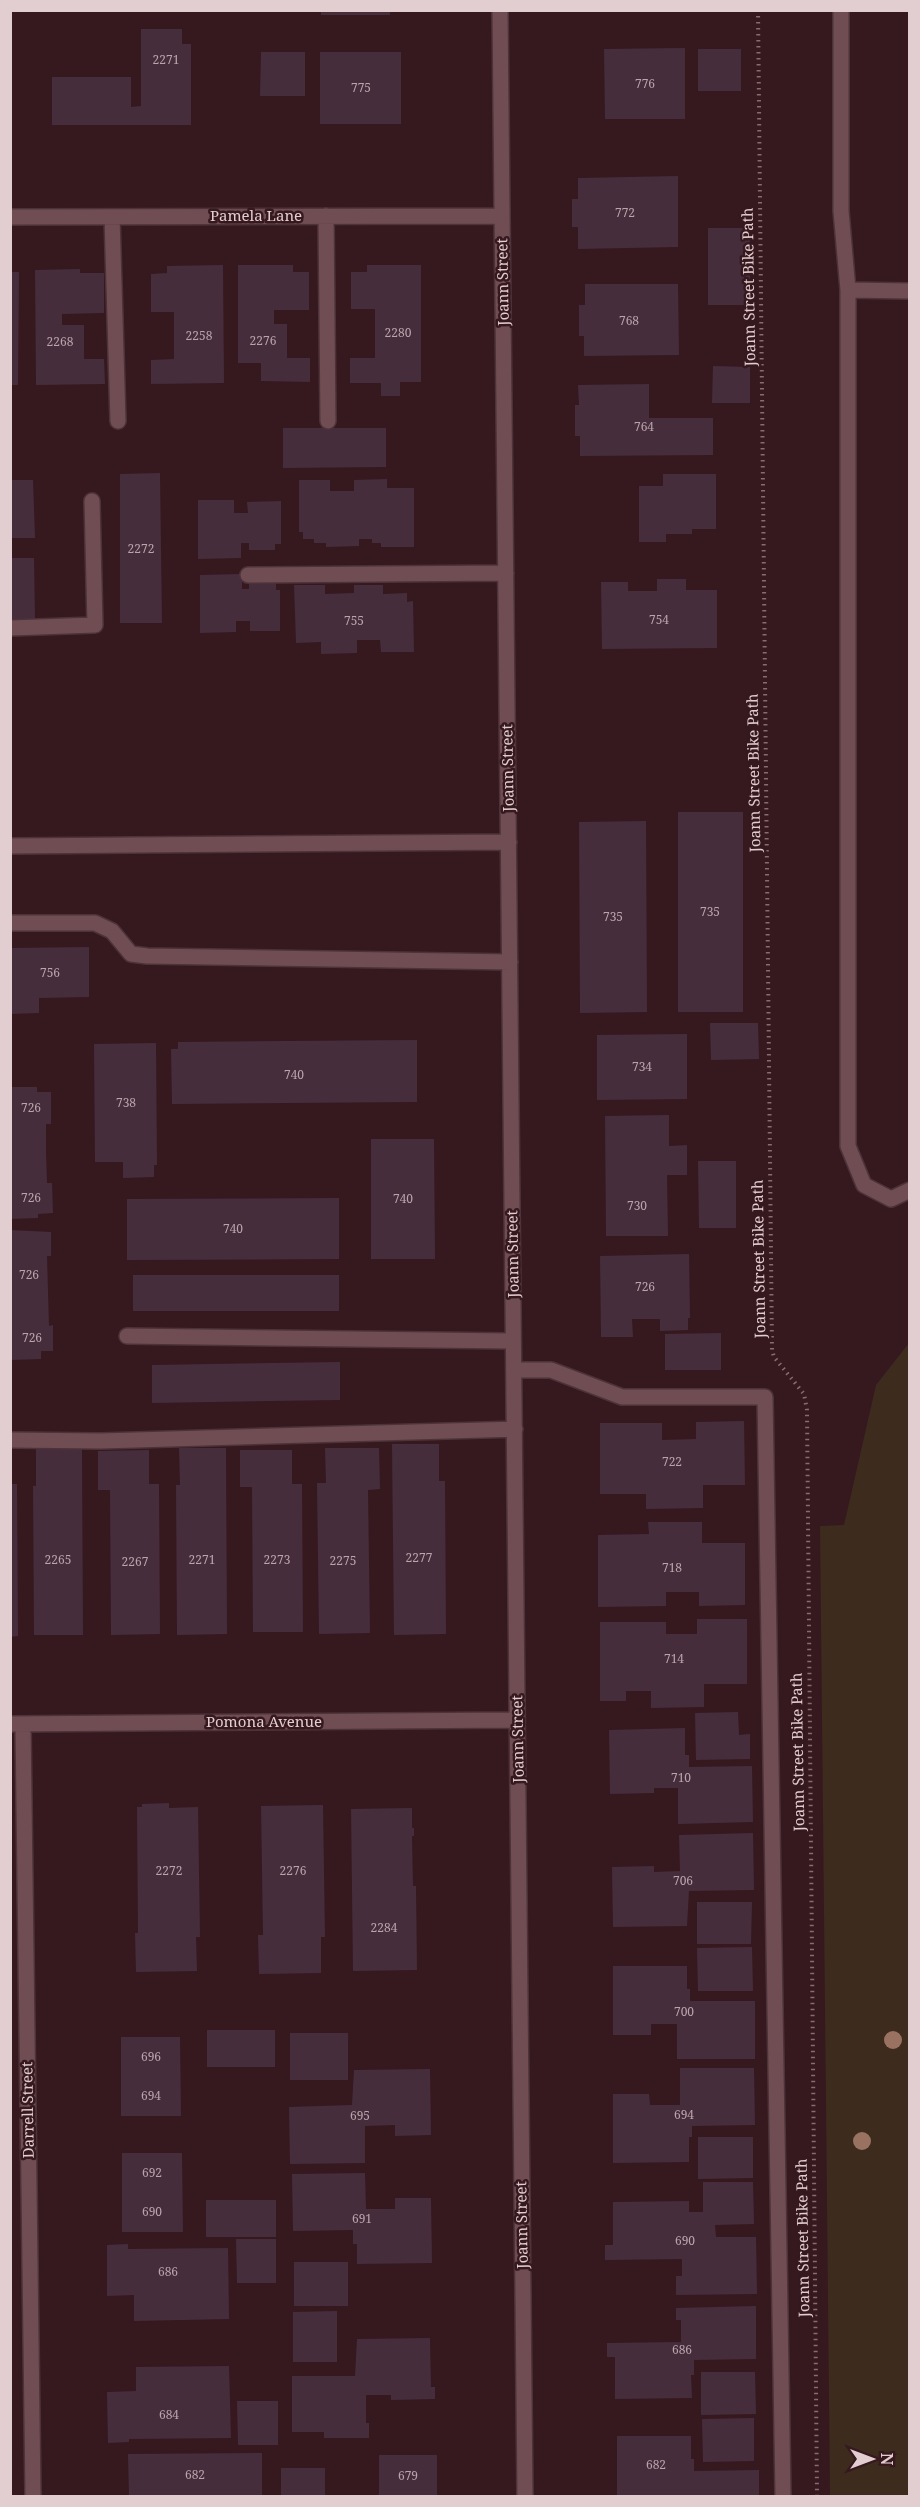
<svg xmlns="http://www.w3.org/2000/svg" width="920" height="2507" font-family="'Noto Serif',serif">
	<rect width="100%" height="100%" fill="#36181f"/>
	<path fill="#3d2b1e" d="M909,1343V2496H830L820,1526L844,1525L876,1385Z"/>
	<path fill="#462d3c" d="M321,10H390V15H321Z
		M141,29H182V44H191V125H52V77H131V107L141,106Z
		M685,48V119H605L604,49Z
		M698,49H741V91H698Z
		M261,52H305V96H260Z
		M320,52H401V124H320Z
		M678,176V247L578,249V227H572V199H578V178Z
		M708,228H750V305H708Z
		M223,265L224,383L151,384V360L174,359V312H151V274L167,273V266Z
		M238,265H293V272H309V310H274V324H287V358H310V382L261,381V363H238Z
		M367,265H421V382H400V396H381V383H350V358H375V309H351V272H367Z
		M80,269V273H104V313L62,314V325H84V359H104L105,384L36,385L35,270Z
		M10,272H19L18,385H10Z
		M585,284H678L679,355L584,356V336H579V305H585Z
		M713,366L750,367V403H712Z
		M649,384V418H713V455L580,456V436H575V405H579L578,385Z
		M283,428H386V467L283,468Z
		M160,473L162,623H120V474Z
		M663,474H716V529H692V534H666V542H639V486H663Z
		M387,479V488H414V547H381V543H372V539H359V546L326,547V543H314V539H303V532H299V480H330V491H354V480Z
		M10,480H33L35,538H10Z
		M198,500H234V513H248L247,502L281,501V544H275V550H249V543H241V558L198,559Z
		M10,558H34L35,619L10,620Z
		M242,574V589H249V583H276V590H280V631H250V621H236V632L200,633V575Z
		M657,579H686V590H717V648L602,649L601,582H628V591H657Z
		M294,585H325V594L354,593V585H383V594L407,593V602L413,601L414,652H381L380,640H357V653L321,654V642L296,643Z
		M678,812H743V1012H678Z
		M646,821L647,1012L580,1013L579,822Z
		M89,947V997L39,998V1013L10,1014V948Z
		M710,1023H758L759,1059L711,1060Z
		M687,1034V1099L597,1100V1035Z
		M417,1040V1102L172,1104L171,1049H178V1042Z
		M156,1043L157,1165H154V1177L123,1178V1162H95L94,1044Z
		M10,1087H37V1092H51V1124H46V1152L47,1183H52L53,1213L38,1214V1218L10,1219Z
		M669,1115V1146L687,1145V1175H667L668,1236H606L605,1116Z
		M371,1139H434L435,1259H371Z
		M698,1161H736V1228H699Z
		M339,1198V1259L127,1260V1199Z
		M10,1230L51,1232V1256H47L49,1326L53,1325V1351H41V1359L10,1360Z
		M689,1254L690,1318H688V1330L660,1331V1319H632L633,1337H601L600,1256Z
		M133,1275H339V1311H133Z
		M721,1333V1370H665V1334Z
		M340,1362V1400L152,1403V1365Z
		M744,1421L745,1485H703V1508L646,1509V1494H600V1423H662V1440L696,1439V1422Z
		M392,1444H439V1481H445L446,1634L394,1635Z
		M36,1448H82L83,1635H34L33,1486H36Z
		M179,1448H226L227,1634L177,1635L176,1485H180Z
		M325,1448H379L380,1489L368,1490L370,1633L319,1634L317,1483H326Z
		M149,1450V1484H159L160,1634L111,1635L110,1490H98V1451Z
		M240,1450H292V1484H302L303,1632H253L252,1487H240Z
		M10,1484H17L18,1636L10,1637Z
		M648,1522H702V1543H745V1605L699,1606V1592H666V1606L598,1607V1535L649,1534Z
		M697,1619H747V1684H704V1707L651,1708V1691H626V1701H600V1622H666V1634H697Z
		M738,1712L739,1735L750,1734V1759L696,1760L695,1713Z
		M685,1728V1755H689V1767L752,1766L753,1822L678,1824V1788H654V1793L610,1794L609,1730Z
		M169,1803V1808L198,1807L200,1937H196L197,1971L136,1972L135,1933H138L137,1807H142V1804Z
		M323,1805L325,1937H321V1973L259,1974L258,1935H263L261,1806Z
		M412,1808V1828H414V1836H412L413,1886H416L417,1970L353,1971L351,1809Z
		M753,1833L754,1890L689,1891L687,1926L613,1927L612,1867L654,1866V1872L680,1871L679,1835Z
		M697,1902H752L751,1944H697Z
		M752,1947L753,1991H698L697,1948Z
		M613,1966H687V1989H690V2001H755V2059H677V2024H651V2035H613Z
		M207,2030H275V2067H207Z
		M290,2033H348V2080H290Z
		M121,2037H180L181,2116H121Z
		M680,2068H754L755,2125L692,2126V2137H689V2162L613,2163V2094H649L650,2105H680Z
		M430,2069L431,2135L395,2136V2125L365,2126V2163L290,2164L289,2107L352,2105L354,2070Z
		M698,2137H753V2178L698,2179Z
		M122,2153H182L183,2232H122Z
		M365,2173L366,2209H395V2198H431L432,2263L357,2264V2244H353V2230L293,2231L292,2174Z
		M703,2182H753L754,2224L715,2225L716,2237H756L757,2294L676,2295V2276H682V2259L605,2260V2245H613V2202L689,2201V2212H703Z
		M206,2200H276V2237H206Z
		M236,2239H276V2283H237Z
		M128,2244V2249L228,2248L229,2319L134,2321V2295L107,2296V2245Z
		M294,2262H348V2306H294Z
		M756,2306V2359L694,2360V2375H691L692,2398L615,2399V2357H607V2343L681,2342V2320H676V2308Z
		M337,2311V2362H293V2312Z
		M430,2338L431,2387H435V2399L391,2400V2395H366V2423H369V2438H324V2432H292V2376H355L357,2339Z
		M229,2366L231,2438L129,2439V2442L108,2443L107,2392L136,2391V2367Z
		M701,2372H755L756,2414L701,2415Z
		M237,2401H278V2445H238Z
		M754,2418V2461L703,2462L702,2419Z
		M617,2436H691V2459H694V2471L759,2470V2496H617Z
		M262,2453V2496H129L128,2454Z
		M379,2455H437V2496H379Z
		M281,2468H325V2496H281Z"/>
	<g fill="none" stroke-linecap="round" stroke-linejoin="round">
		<defs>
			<path id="minor" d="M500,10L525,2496
				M841,10V211L848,290L910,291
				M326,216L328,421
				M10,217L502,216
				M112,217L118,421
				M848,290V1146L864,1185L891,1199L910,1190
				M248,575L506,573
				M10,628L95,625L92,501
				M10,846L509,842
				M10,923H95L112,931L131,954L147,956L510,962
				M127,1336L513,1341
				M514,1370H551L622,1397H765L783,2496
				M10,1440L101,1441L515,1429
				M10,1724L517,1720
				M23,1724L33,2496"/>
		</defs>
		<use href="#minor" stroke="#4c3339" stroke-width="18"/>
		<path stroke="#876d72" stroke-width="4" stroke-dasharray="1.5 4.5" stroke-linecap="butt" d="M758,10L772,1350L774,1357L804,1394L807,1410L817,2496"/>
		<use href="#minor" stroke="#704d53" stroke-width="15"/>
	</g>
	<g fill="#9a7261">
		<circle cx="893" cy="2040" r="9"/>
		<circle cx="862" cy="2141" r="9"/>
	</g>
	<g text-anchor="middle" stroke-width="5" stroke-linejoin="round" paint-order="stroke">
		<g font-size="12" fill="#bba5ab">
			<text x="166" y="64">2271</text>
			<text x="645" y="88">776</text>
			<text x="361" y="92">775</text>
			<text x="625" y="217">772</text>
			<text x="629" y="325">768</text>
			<text x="398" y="337">2280</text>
			<text x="199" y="340">2258</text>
			<text x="263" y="345">2276</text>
			<text x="60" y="346">2268</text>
			<text x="644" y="431">764</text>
			<text x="141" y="553">2272</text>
			<text x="659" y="624">754</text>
			<text x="354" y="625">755</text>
			<text x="710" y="916">735</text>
			<text x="613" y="921">735</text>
			<text x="50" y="977">756</text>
			<text x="642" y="1071">734</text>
			<text x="294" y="1079">740</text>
			<text x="126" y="1107">738</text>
			<text x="31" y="1112">726</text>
			<text x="31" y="1202">726</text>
			<text x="403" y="1203">740</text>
			<text x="637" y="1210">730</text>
			<text x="233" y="1233">740</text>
			<text x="29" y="1279">726</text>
			<text x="645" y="1291">726</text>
			<text x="32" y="1342">726</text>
			<text x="672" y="1466">722</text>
			<text x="419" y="1562">2277</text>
			<text x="58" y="1564">2265</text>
			<text x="202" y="1564">2271</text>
			<text x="277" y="1564">2273</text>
			<text x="343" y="1565">2275</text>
			<text x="135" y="1566">2267</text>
			<text x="672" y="1572">718</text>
			<text x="674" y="1663">714</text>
			<text x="681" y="1782">710</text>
			<text x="169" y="1875">2272</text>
			<text x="293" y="1875">2276</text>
			<text x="683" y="1885">706</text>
			<text x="384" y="1932">2284</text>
			<text x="684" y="2016">700</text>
			<text x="151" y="2061">696</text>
			<text x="151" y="2100">694</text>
			<text x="684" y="2119">694</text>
			<text x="360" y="2120">695</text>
			<text x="152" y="2177">692</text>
			<text x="152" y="2216">690</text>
			<text x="362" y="2223">691</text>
			<text x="685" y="2245">690</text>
			<text x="168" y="2276">686</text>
			<text x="682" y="2354">686</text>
			<text x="169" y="2419">684</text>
			<text x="656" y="2469">682</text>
			<text x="195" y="2479">682</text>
			<text x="408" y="2480">679</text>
		</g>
		<g font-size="15" fill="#e2cdd0" stroke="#36181f">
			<text x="256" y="221">Pamela Lane</text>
			<text transform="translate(503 282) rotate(-91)" y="5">Joann Street</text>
			<text transform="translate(749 287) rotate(-91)" y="5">Joann Street Bike Path</text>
			<text transform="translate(508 768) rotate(-91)" y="5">Joann Street</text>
			<text transform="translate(754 773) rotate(-91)" y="5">Joann Street Bike Path</text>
			<text transform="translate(513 1254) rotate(-91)" y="5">Joann Street</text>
			<text transform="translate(759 1259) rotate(-91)" y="5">Joann Street Bike Path</text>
			<text x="264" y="1727">Pomona Avenue</text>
			<text transform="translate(518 1739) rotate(-91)" y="5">Joann Street</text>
			<text transform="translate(798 1752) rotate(-91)" y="5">Joann Street Bike Path</text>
			<text transform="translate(28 2110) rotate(-91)" y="5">Darrell Street</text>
			<text transform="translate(522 2225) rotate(-91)" y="5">Joann Street</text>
			<text transform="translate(803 2238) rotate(-91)" y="5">Joann Street Bike Path</text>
		</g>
	</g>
	<rect width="920" height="2507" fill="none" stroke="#e2cdd0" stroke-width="24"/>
	<g transform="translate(872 2459) rotate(90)" stroke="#36181f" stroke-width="4.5" paint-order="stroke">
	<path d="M0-4.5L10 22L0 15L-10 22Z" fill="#e2cdd0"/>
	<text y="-9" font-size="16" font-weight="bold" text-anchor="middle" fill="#e2cdd0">N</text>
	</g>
</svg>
